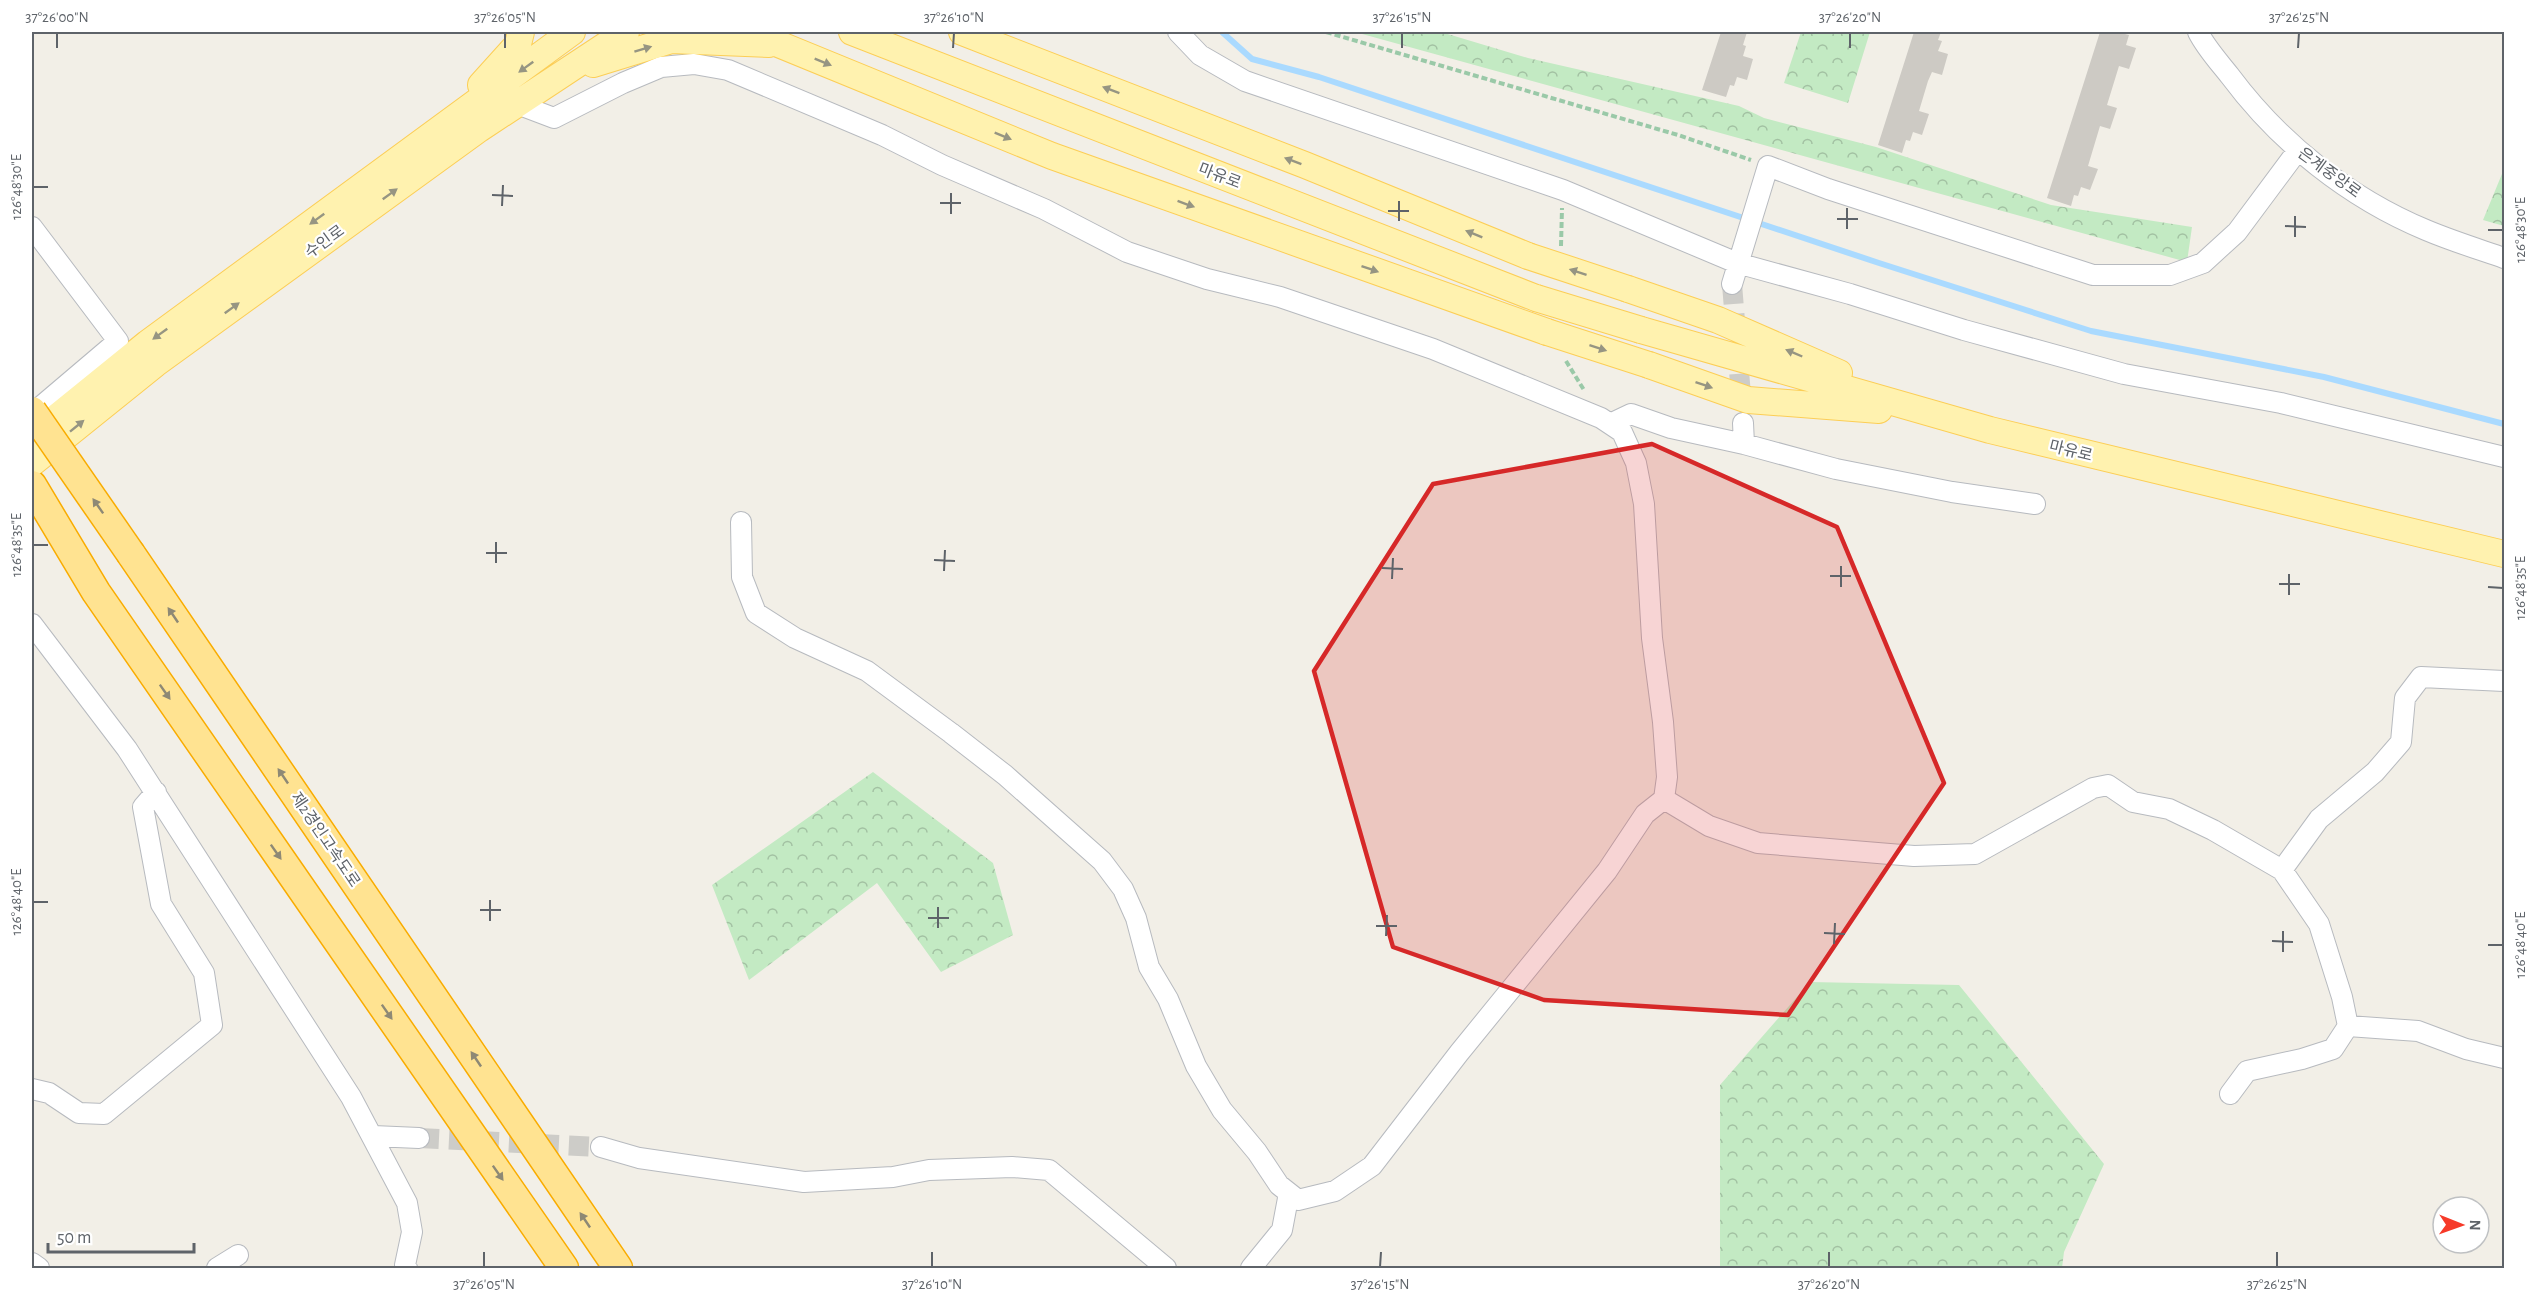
<svg xmlns="http://www.w3.org/2000/svg" width="2536" height="1300" font-family="'Alegreya Sans','Noto Sans KR',sans-serif">
	<defs>
		<pattern id="forest-crowns" width="20" height="18" patternUnits="userSpaceOnUse" patternTransform="scale(1.5)"><rect width="20" height="18" fill="#c3eac3"/><path d="M2 6a3 3 0 1 1 6 0M12 15a3 3 0 1 1 6 0" fill="none" stroke="#a2c1a2"/></pattern>
	</defs>
	<rect width="100%" height="100%" fill="#f2efe7"/>
	<path fill="url(#forest-crowns)" d="M1355,32H1441L1528,58L1739,106L1764,118L1876,147L2051,205L2192,227L2187,262Z
		M1801,32H1870L1848,103L1784,83Z
		M2504,169V226L2483,220Z
		M873,772L993,863L1013,935L941,972L877,883L749,980L712,885Z
		M1810,982L1959,985L2104,1164L2064,1252L2062,1268H1720V1085Z"/>
	<g fill="none" stroke-linecap="round" stroke-linejoin="round">
		<path stroke="#aadaff" stroke-width="6" d="M1222,32L1252,59L1319,77L1879,263L2091,331L2324,377L2504,424"/>
	</g>
	<path fill="#cdcac4" d="M1721,32H1747L1743,45L1746,46L1743,56L1753,59L1747,80L1737,77L1734,86L1730,85L1726,97L1702,90Z
		M1914,32H1941L1938,40L1942,41L1938,51L1948,54L1942,75L1932,72L1928,81L1919,111L1929,114L1922,135L1913,132L1910,141L1906,140L1902,153L1878,145Z
		M2100,32H2126L2125,34L2129,35L2126,45L2136,48L2129,69L2119,66L2107,105L2117,108L2110,129L2100,126L2088,166L2098,169L2090,190L2081,187L2078,196L2074,195L2071,206L2047,198Z"/>
	<g fill="none" stroke-linecap="round" stroke-linejoin="round">
		<path stroke="#cdccc8" stroke-width="20" stroke-dasharray="20 10" stroke-linecap="butt" d="M1732,284L1742,408
			M419,1138L601,1147"/>
		<defs>
			<path id="minor" d="M1178,32L1200,55L1245,81L1563,190L1737,263L1850,294L1964,330L2124,374L2281,403L2504,457
				M2198,32C2206,48 2219,62 2230,76C2280,143 2349,198 2426,230C2452,241 2478,249 2504,258
				M517,104L554,118L623,83L661,67L694,64L728,70L882,135L942,165L1044,209L1127,252L1207,279L1280,297L1433,349L1601,418L1622,432L1636,463L1644,504L1652,638L1663,722L1667,777L1664,799L1645,814L1607,871L1459,1053L1372,1166L1335,1191L1298,1200L1279,1185L1257,1152L1222,1110L1196,1066L1168,999L1149,967L1136,918L1123,889L1102,861L1005,775L951,733L867,671L795,638L756,613L742,577L741,522
				M32,227L118,341L32,414
				M1732,284L1768,166L1828,189L2093,275H2170L2203,263L2237,232L2298,150
				M1743,423L1744,444
				M1610,424L1631,414L1671,428L1744,444L1836,469L1952,492L2035,504
				M32,624L127,749L351,1097L407,1203L412,1232L405,1265L407,1268
				M1664,799L1709,826L1758,843L1914,856L1975,854L2093,788L2108,785L2133,802L2169,809L2213,830L2282,870L2319,924L2342,997L2348,1026L2333,1049L2302,1059L2247,1071L2230,1094
				M2282,870L2319,819L2375,772L2401,742L2405,698L2421,677L2504,681
				M2348,1026L2418,1031L2466,1049L2504,1058
				M32,1089L49,1093L79,1113L104,1114L212,1025L204,973L161,904L143,807L156,792
				M373,1136L419,1138
				M601,1147L639,1158L804,1182L893,1177L929,1170L1012,1167L1049,1170L1166,1268
				M32,1263L39,1268
				M217,1268L238,1255
				M1251,1268L1282,1230L1289,1193"/>
			<path id="major" d="M749,32L1052,156L1547,332
				M852,32L1536,298
				M962,32L1305,165L1528,256
				M593,64L671,40L769,44
				M481,85L518,44L521,32
				M1628,289L1718,320L1839,373
				M1641,330L1990,430L2504,554
				M1649,365L1748,400L1879,410
				M32,437L148,343L572,32
				M32,463L155,364L479,129L626,32"/>
			<path id="highway" d="M32,485L96,592L564,1268
				M131,554L618,1268"/>
		</defs>
		<use href="#minor" stroke="#b7babf" stroke-width="22"/>
		<use href="#major" stroke="#fcce56" stroke-width="28"/>
		<use href="#highway" stroke="#f9ac00" stroke-width="31"/>
		<path stroke="#9ac9a8" stroke-width="4" stroke-dasharray="6 3" stroke-linecap="butt" d="M1326,32L1678,135L1751,160
			M1561,246L1562,208
			M1566,361L1584,390"/>
		<use href="#minor" stroke="#fff" stroke-width="20"/>
		<use href="#major" stroke="#fff2af" stroke-width="26"/>
		<use href="#highway" stroke="#ffe391" stroke-width="28"/>
		<defs>
			<path id="major-bridge" d="M1528,256L1628,289
				M1536,298L1641,330
				M1547,332L1649,365"/>
			<path id="highway-bridge" d="M32,411L131,554"/>
		</defs>
		<use href="#major-bridge" stroke="#fcce56" stroke-width="28" stroke-linecap="butt"/>
		<use href="#highway-bridge" stroke="#f9ac00" stroke-width="31" stroke-linecap="butt"/>
		<use href="#major-bridge" stroke="#fff2af" stroke-width="26"/>
		<use href="#highway-bridge" stroke="#ffe391" stroke-width="28"/>
	</g>
	<defs><path id="oneway-solid" d="M-6-.8H1V-3.2L6.5 0L1 3.2V.8H-6Z" transform="scale(1.5)"/></defs>
	<g fill="#969582">
		<use href="#oneway-solid" transform="translate(643 49) rotate(-17)"/>
		<use href="#oneway-solid" transform="translate(823 62) rotate(22)"/>
		<use href="#oneway-solid" transform="translate(526 67) rotate(144)"/>
		<use href="#oneway-solid" transform="translate(1111 90) rotate(-159)"/>
		<use href="#oneway-solid" transform="translate(1003 136) rotate(22)"/>
		<use href="#oneway-solid" transform="translate(1293 161) rotate(-159)"/>
		<use href="#oneway-solid" transform="translate(390 194) rotate(-36)"/>
		<use href="#oneway-solid" transform="translate(1186 204) rotate(20)"/>
		<use href="#oneway-solid" transform="translate(317 219) rotate(144)"/>
		<use href="#oneway-solid" transform="translate(1474 234) rotate(-158)"/>
		<use href="#oneway-solid" transform="translate(1370 269) rotate(19)"/>
		<use href="#oneway-solid" transform="translate(1578 272) rotate(-162)"/>
		<use href="#oneway-solid" transform="translate(232 308) rotate(-36)"/>
		<use href="#oneway-solid" transform="translate(160 334) rotate(144)"/>
		<use href="#oneway-solid" transform="translate(1598 348) rotate(18)"/>
		<use href="#oneway-solid" transform="translate(1794 353) rotate(-157)"/>
		<use href="#oneway-solid" transform="translate(1704 385) rotate(19)"/>
		<use href="#oneway-solid" transform="translate(77 426) rotate(-39)"/>
	</g>
	<g fill="#8e8975">
		<use href="#oneway-solid" transform="translate(98 506) rotate(-125)"/>
		<use href="#oneway-solid" transform="translate(173 615) rotate(-124)"/>
		<use href="#oneway-solid" transform="translate(165 692) rotate(55)"/>
		<use href="#oneway-solid" transform="translate(283 776) rotate(-124)"/>
		<use href="#oneway-solid" transform="translate(276 852) rotate(55)"/>
		<use href="#oneway-solid" transform="translate(387 1012) rotate(55)"/>
		<use href="#oneway-solid" transform="translate(476 1059) rotate(-124)"/>
		<use href="#oneway-solid" transform="translate(498 1173) rotate(55)"/>
		<use href="#oneway-solid" transform="translate(585 1220) rotate(-124)"/>
	</g>
	<path fill="#d62828" fill-opacity="0.2" stroke="#d62828" stroke-width="4.5" stroke-linejoin="round" d="M1652,444L1837,527L1944,783L1788,1015L1544,1000L1393,947L1314,671L1433,484Z"/>
	<path fill="none" stroke="#5e6369" stroke-width="2" d="M57,48V33M505,48V33M953,48L954,33M1402,48V33M1850,48V33M2298,48L2299,33M33,187H48M492,195L513,196M940,203H961M502,206L503,185M1388,211H1409M951,214V193M1837,219H1858M1399,221V201M2285,226L2306,227M1847,229V208M2488,230H2503M2295,237V216M33,545H48M486,553H507M934,560L955,561M496,563V542M1382,568L1403,569M944,571L945,550M1830,576H1851M1392,579L1393,558M2279,584H2300M1841,587V566M2488,587L2503,588M2289,595V574M33,902H48M480,910H501M928,918H949M490,921V900M1376,926H1397M938,928V907M1824,933L1845,934M1386,936L1387,915M2272,941L2293,942M1834,944L1835,923M2488,945H2503M2283,952V931M484,1267V1252M932,1267V1252M1380,1267L1381,1252M1829,1267V1252M2277,1267V1252"/>
	<g text-anchor="middle" stroke-width="4.5" stroke-linejoin="round" paint-order="stroke">
		<g font-size="16" fill="#5e6369" stroke="#fff">
			<text transform="translate(2330 172) rotate(36)" y="6">은계중앙로</text>
			<text transform="translate(1220 175) rotate(21)" y="6">마유로</text>
			<text transform="translate(324 241) rotate(-36)" y="6">수인로</text>
			<text transform="translate(2071 450) rotate(14)" y="6">마유로</text>
			<text transform="translate(326 839) rotate(56)" y="6">제2경인고속도로</text>
		</g>
	</g>
	<rect width="2536" height="1300" fill="none" stroke="#ffffff" stroke-width="66"/>
	<g transform="translate(2461 1225) rotate(91)"><circle r="28" fill="#ffffff" stroke="#bfc1c3" stroke-width="1.5"/>
	<path d="M0-4.5L10 22L0 15L-10 22Z" fill="#f63a29"/>
	<text y="-9" font-size="16" font-weight="bold" text-anchor="middle" fill="#5e6369">N</text>
	</g>
	<path d="M48 1243v9h146v-9" fill="none" stroke="#5e6369" stroke-width="3"/>
	<text x="57" y="1243" font-size="18" fill="#5e6369" stroke="#ffffff" stroke-width="4.5" paint-order="stroke">50 m</text>
	<rect x="33" y="33" width="2470" height="1234" fill="none" stroke="#5e6369" stroke-width="2"/>
	<g font-size="15" text-anchor="middle" fill="#5e6369">
		<text x="57" y="22">37°26'00"N</text>
		<text x="505" y="22">37°26'05"N</text>
		<text x="954" y="22">37°26'10"N</text>
		<text x="1402" y="22">37°26'15"N</text>
		<text x="1850" y="22">37°26'20"N</text>
		<text x="2299" y="22">37°26'25"N</text>
		<text transform="translate(16 187) rotate(-90)" y="5">126°48'30"E</text>
		<text transform="translate(2520 230) rotate(-90)" y="5">126°48'30"E</text>
		<text transform="translate(16 545) rotate(-90)" y="5">126°48'35"E</text>
		<text transform="translate(2520 588) rotate(-90)" y="5">126°48'35"E</text>
		<text transform="translate(16 902) rotate(-90)" y="5">126°48'40"E</text>
		<text transform="translate(2520 945) rotate(-90)" y="5">126°48'40"E</text>
		<text x="484" y="1289">37°26'05"N</text>
		<text x="932" y="1289">37°26'10"N</text>
		<text x="1380" y="1289">37°26'15"N</text>
		<text x="1829" y="1289">37°26'20"N</text>
		<text x="2277" y="1289">37°26'25"N</text>
	</g>
</svg>
